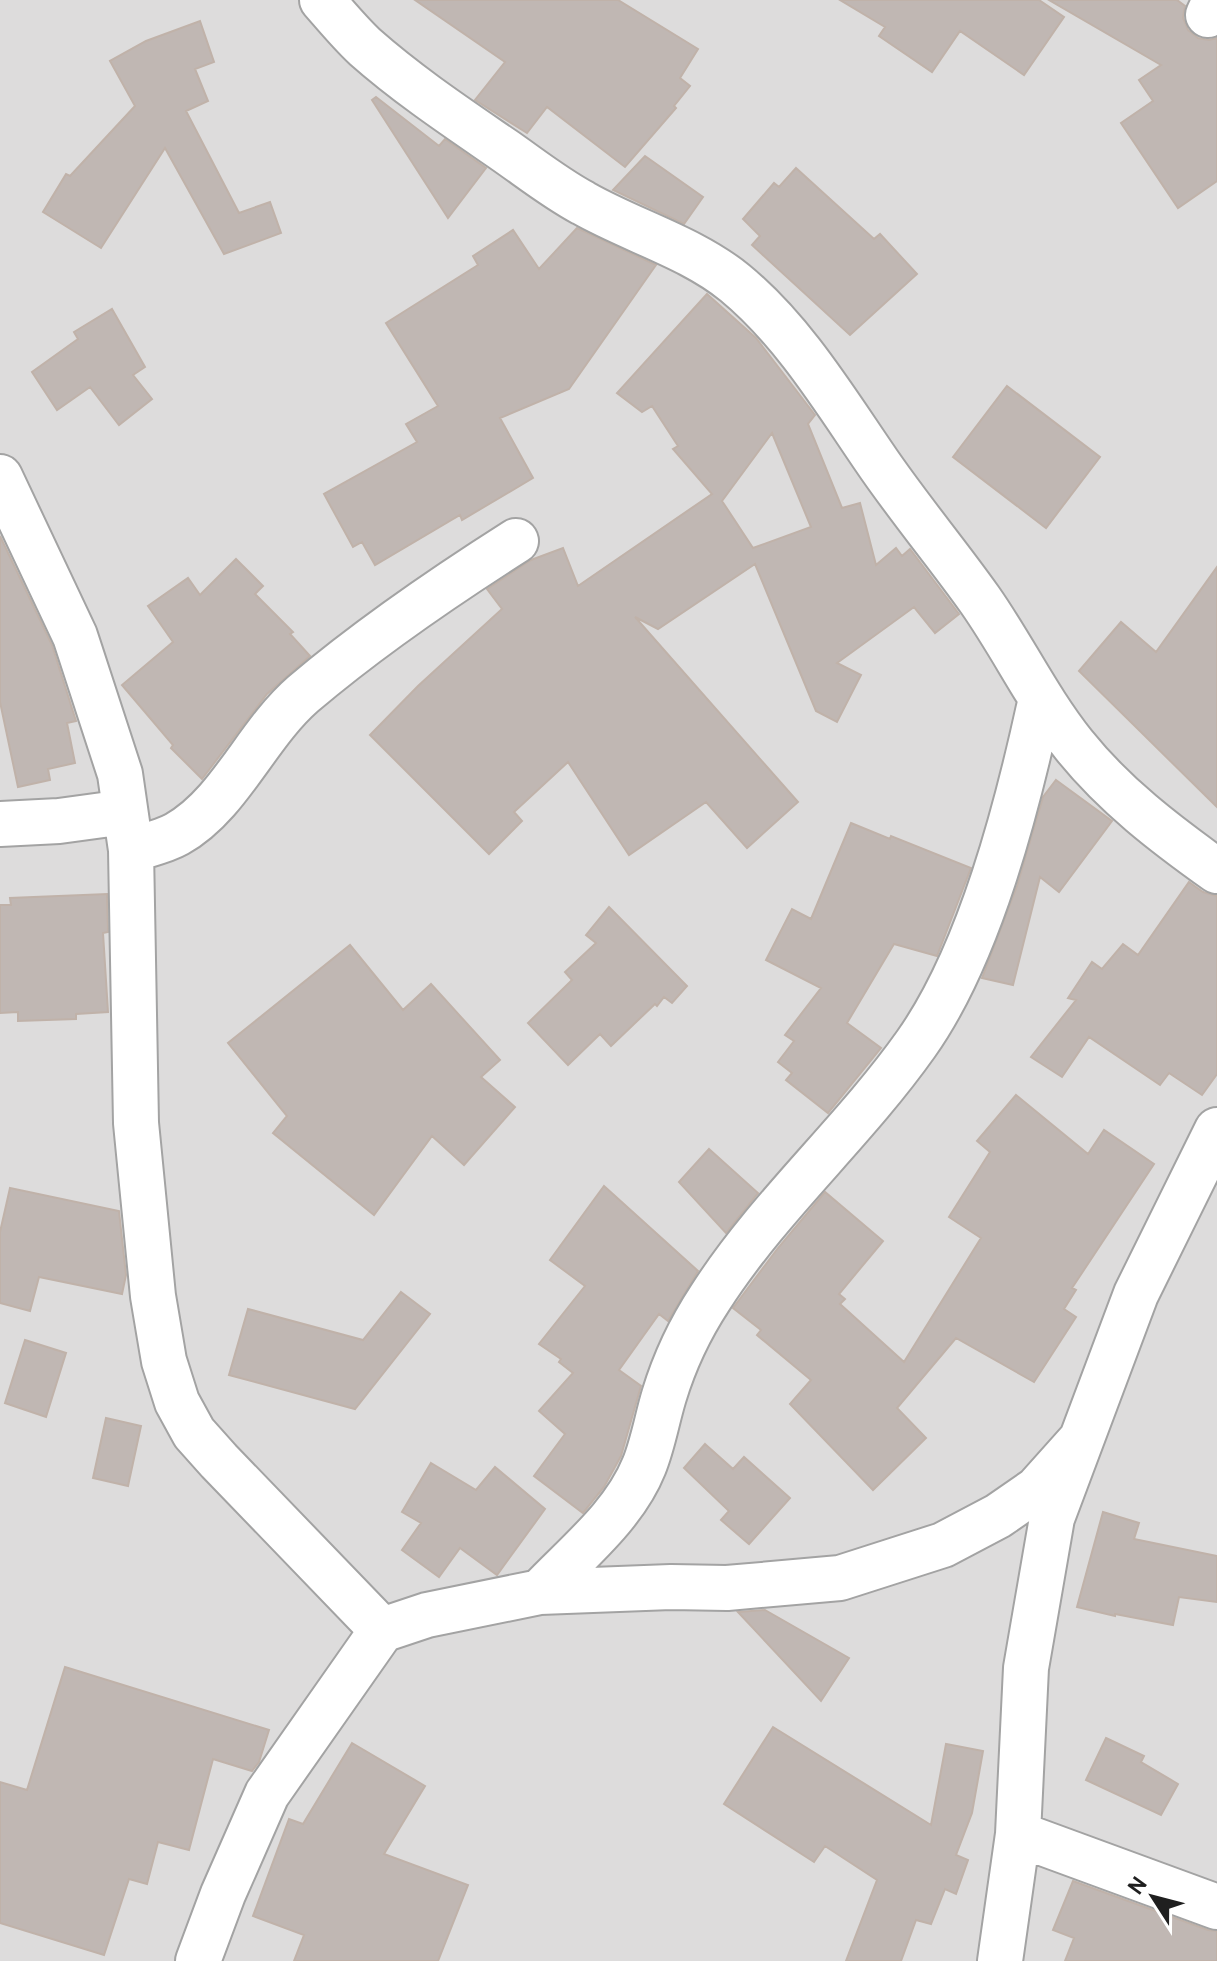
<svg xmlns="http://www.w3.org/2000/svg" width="1217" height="1961" font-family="Overpass,sans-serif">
	<rect width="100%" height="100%" fill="#efece6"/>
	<path fill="#dddcdc" d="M0,0H1217V1961H0Z"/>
	<path fill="#c0b7b3" stroke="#c0b2a9" stroke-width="2" fill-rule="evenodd" d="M415,0H618L698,49L680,78L690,86L674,106L676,108L625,167L547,107L527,133L475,100L505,62Z
		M840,0H1039L1064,17L1024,75L960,31L932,72L879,36L885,27Z
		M1049,0H1177L1185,6L1183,18L1188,30L1198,38L1209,40L1217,38V181L1178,208L1121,123L1153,101L1139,80L1161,65Z
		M200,21L214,62L195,69L208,101L186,111L239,213L270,202L281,233L224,254L165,148L101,248L43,212L66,174L70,176L135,106L110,61L146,41Z
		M376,97L439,146L445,139L486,168L448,218L372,100Z
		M645,156L703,197L684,224L613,190Z
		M796,168L874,239L880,234L917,274L850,335L752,245L760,236L743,219L774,183L779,187Z
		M577,228L656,265L569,389L500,418L533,478L462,520L460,515L375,565L362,542L353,547L324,494L417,442L406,424L438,406L386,323L478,265L473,256L513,230L539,269Z
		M707,294L756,338L815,415L808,424L842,508L860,503L876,565L896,548L902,556L910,549L959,614L935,633L914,607L837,663L861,675L837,722L816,711L755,564L658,629L635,617L798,802L747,848L706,802L629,855L568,762L514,812L522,821L489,854L370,735L418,686L502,609L487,589L531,560L563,548L578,586L712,494L673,449L678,446L652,406L642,412L617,393ZM772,433L811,527L753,548L722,501Z
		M112,309L145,367L133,375L152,399L119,425L90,387L57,410L32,372L78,339L74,332Z
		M1007,386L1100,457L1046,528L953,457Z
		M0,536L52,645L76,721L67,723L75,763L48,769L50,780L18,787L0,702Z
		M236,559L263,586L255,594L293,632L290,634L310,656L267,694L202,779L171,748L173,745L122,685L173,642L148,606L188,578L200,595Z
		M1217,567V807L1079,671L1121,622L1156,652Z
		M1056,780L1112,821L1059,892L1040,877L1013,985L982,978L1017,886L1043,797Z
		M851,823L890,839L891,836L971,868L937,956L894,944L847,1023L881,1048L828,1113L786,1080L792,1073L778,1062L794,1041L785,1035L821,988L766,960L792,909L811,919Z
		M1189,882L1203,892L1217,896V1074L1202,1095L1169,1073L1160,1085L1089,1037L1062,1077L1031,1057L1076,1000L1068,998L1092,962L1102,969L1123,944L1138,955Z
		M107,894L108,932L103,933L108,1012L76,1014V1019L18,1021V1012L0,1013V905H11L10,898Z
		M609,907L687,986L672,1003L664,997L657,1006L655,1004L611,1046L600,1034L568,1065L528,1023L572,980L565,972L596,943L586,935Z
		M350,945L403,1010L431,984L500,1060L481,1077L515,1107L464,1165L432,1136L374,1215L273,1133L287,1116L228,1043Z
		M1016,1095L1088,1154L1104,1130L1154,1164L1072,1288L1076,1290L1064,1309L1076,1317L1034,1382L956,1338L897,1408L926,1438L873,1490L790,1404L811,1380L757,1335L761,1330L733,1308L778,1248L825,1192L883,1241L839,1294L845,1299L840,1304L904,1362L981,1238L949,1217L990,1152L977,1141Z
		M709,1149L758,1193L726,1233L679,1182Z
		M604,1186L698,1271L668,1321L659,1314L619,1370L641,1386L621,1456L604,1487L583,1513L534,1476L565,1434L539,1411L573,1373L559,1362L561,1359L539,1344L585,1286L550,1260Z
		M10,1188L119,1211L126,1275L122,1294L39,1277L30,1311L0,1303V1232Z
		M401,1292L430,1314L355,1409L229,1375L248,1309L363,1340Z
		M25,1340L66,1353L46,1417L5,1403Z
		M106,1418L141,1426L128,1486L93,1478Z
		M705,1444L733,1469L744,1457L790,1498L749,1544L721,1520L729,1511L684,1468Z
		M431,1463L476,1490L495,1467L545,1509L497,1575L460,1548L439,1577L402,1550L421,1523L402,1512Z
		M1103,1512L1139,1523L1134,1539L1217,1556V1602L1179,1597L1173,1625L1115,1614V1616L1077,1607Z
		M765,1610L849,1658L821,1701L738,1612Z
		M65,1667L269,1730L259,1762L252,1771L213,1759L189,1850L158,1842L147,1884L129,1879L104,1955L0,1923V1782L27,1790Z
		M773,1727L931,1825L946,1744L983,1751L972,1813L956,1855L968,1860L956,1894L945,1889L931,1924L916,1920L901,1961H846L877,1880L825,1846L814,1862L724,1804Z
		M1106,1738L1144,1756L1141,1762L1178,1784L1161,1815L1086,1780Z
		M352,1743L425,1786L384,1854L468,1885L438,1961H294L304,1935L253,1916L289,1819L303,1824Z
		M1073,1881L1208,1930L1217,1931V1961H1065L1074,1938L1053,1930Z"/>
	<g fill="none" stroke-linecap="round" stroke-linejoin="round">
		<defs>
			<path id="street" d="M322,0C336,16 350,33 365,47C408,85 456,117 504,150C530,168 555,188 583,203C632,231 691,247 735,283C792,330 833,397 874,457C907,506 946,552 980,600C1013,647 1038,700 1074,745C1114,795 1165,834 1217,871
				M1208,15L1215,0
				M0,477L75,636L120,774L131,850L136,1123L153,1296L164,1361L177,1402L194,1433L219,1461L382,1630
				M0,824L59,821L125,812
				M131,850C146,845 163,842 177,834C230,804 256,735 303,694C370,637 442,588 516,541
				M540,1592C576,1554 624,1516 644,1466C653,1444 657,1419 664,1396C674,1363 691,1327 710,1298C769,1206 853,1133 916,1044C980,954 1018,805 1041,698
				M1018,1834L1217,1907
				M198,1961L223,1894L267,1794L382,1630L427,1615L540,1592L671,1587L727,1588L840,1578L943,1545L998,1516L1037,1489L1079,1442
				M1000,1961L1018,1834L1026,1668L1052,1518L1136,1294L1217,1130"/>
		</defs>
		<use href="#street" stroke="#a3a3a3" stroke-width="48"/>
		<use href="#street" stroke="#fff" stroke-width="44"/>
	</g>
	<g transform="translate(1153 1897) rotate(306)" stroke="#ffffff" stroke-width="6" paint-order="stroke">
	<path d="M0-6L14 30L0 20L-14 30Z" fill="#1f1f1f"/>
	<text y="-12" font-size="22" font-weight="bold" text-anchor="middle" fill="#1f1f1f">N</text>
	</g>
</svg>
